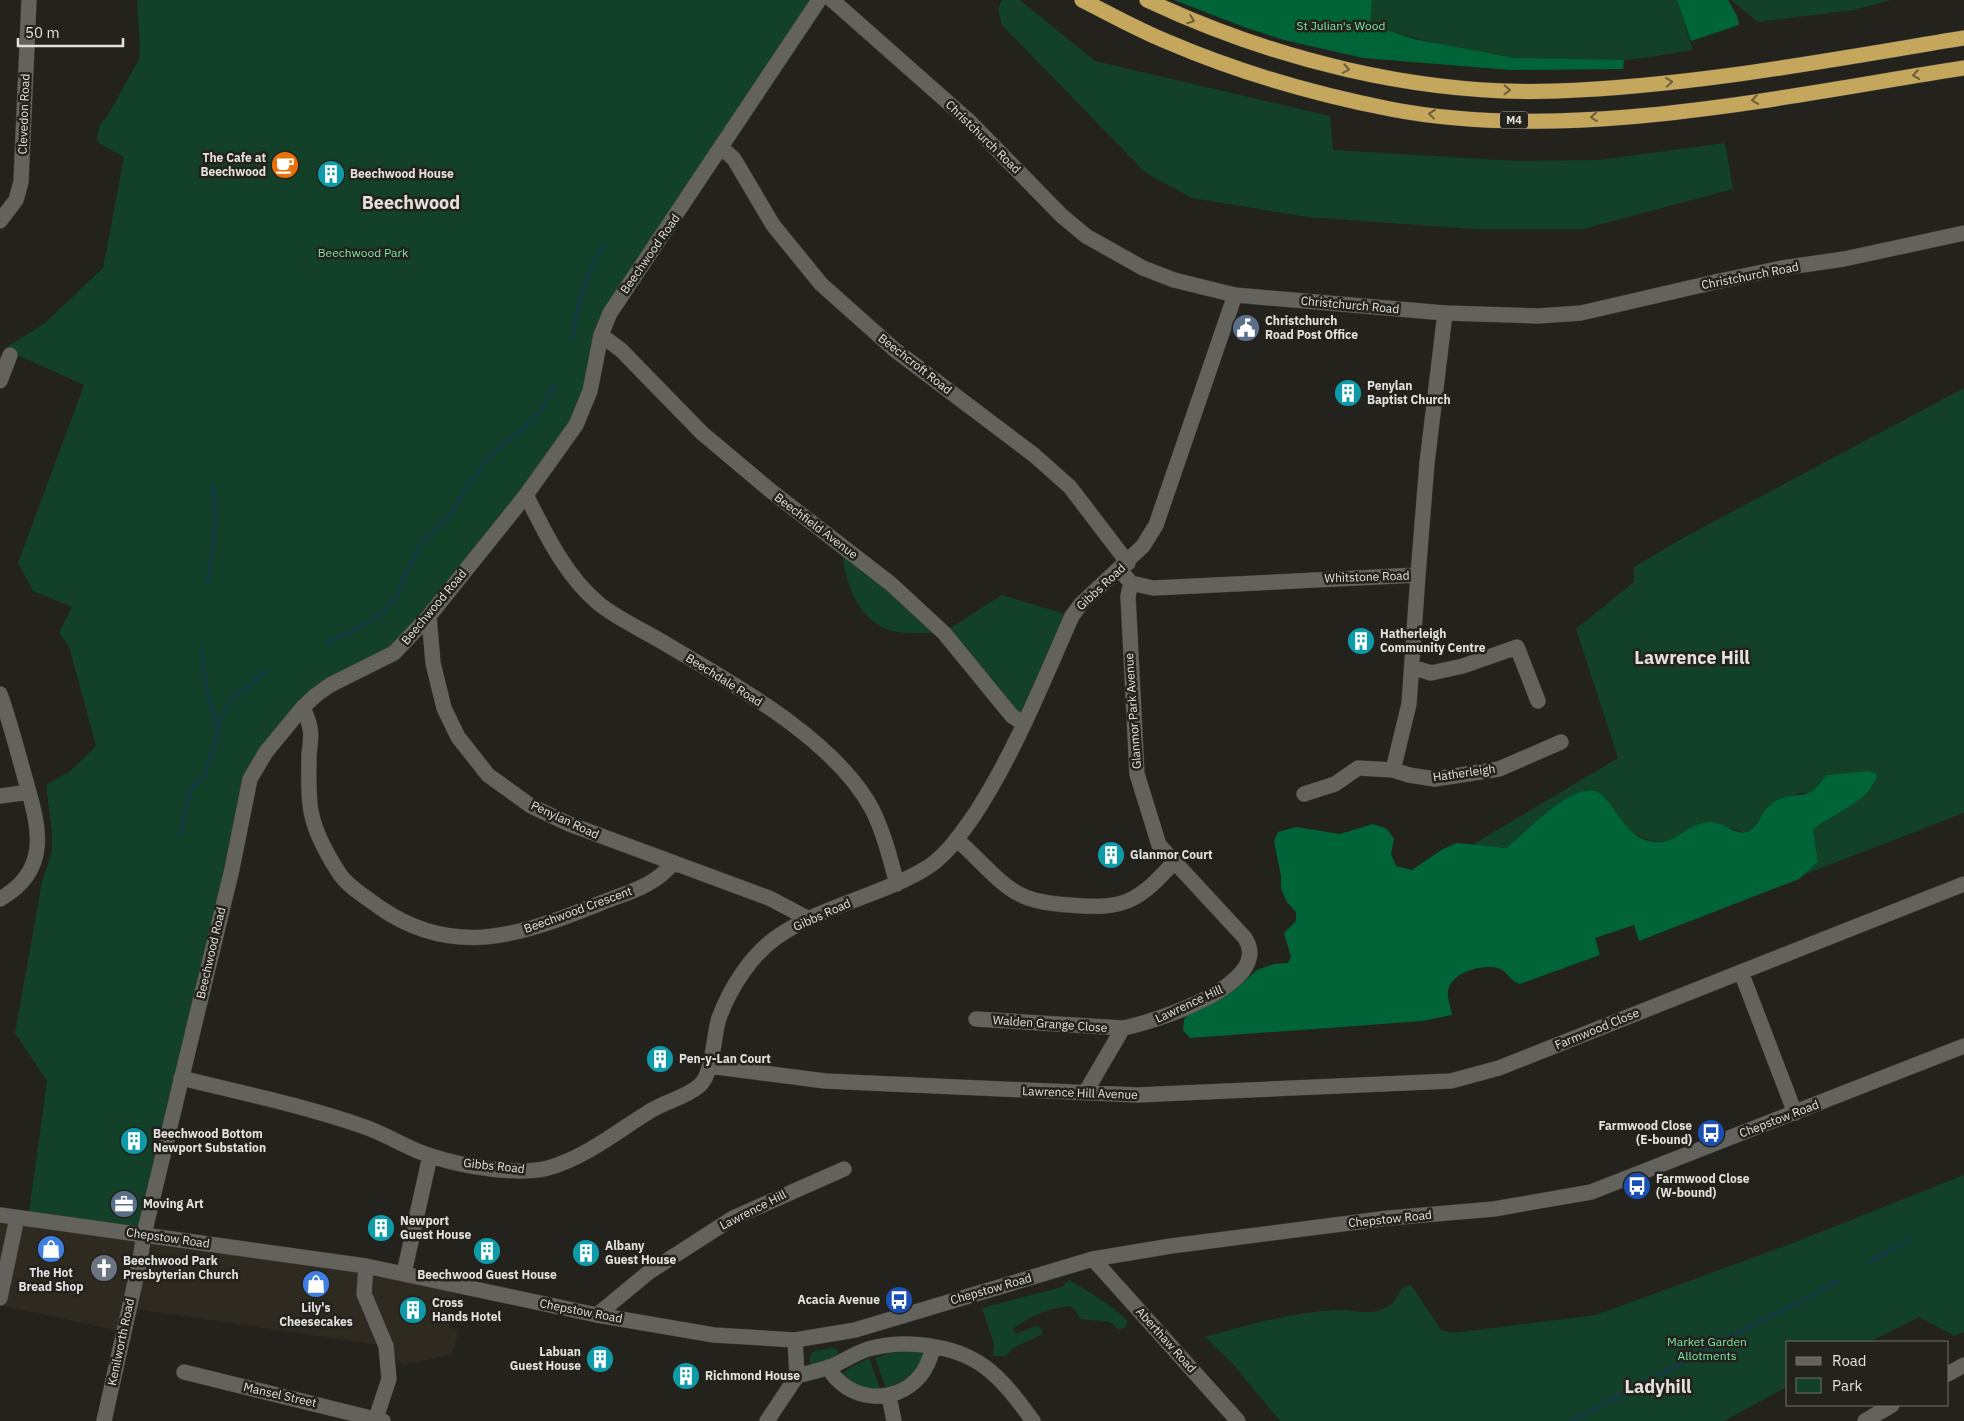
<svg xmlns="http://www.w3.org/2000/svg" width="1964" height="1421" font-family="'IBM Plex Sans',sans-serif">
	<rect width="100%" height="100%" fill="#24221d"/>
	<path fill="#2e2a20" d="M0,1215L459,1286L449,1327L459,1330L452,1354L403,1365L386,1346L129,1308L124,1332L0,1305Z"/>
	<path fill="#124028" d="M137,0H819L624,292L576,425L394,653L330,685L250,779L144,1234L30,1220V1205L47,1081L15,1033L42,882L52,851V833L46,785L69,772L96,746L69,646L59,633L72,607L33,591L18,563L84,385L4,349L45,323L103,268L124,157L97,142L99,126L108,115L139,59L140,47Z
		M1002,0H1020L1095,61L1330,116L1333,150L1518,161L1599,160L1725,143L1733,189L1583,229H1474L1307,217L1192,198L1146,173L1002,25L998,9Z
		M1372,0H1677L1693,50C1671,53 1648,58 1625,60C1539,68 1451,51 1369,24Z
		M1731,0H1891L1854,10L1758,22Z
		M1964,388V813L1803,875L1818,862L1813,830L1853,803L1874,785L1867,771L1826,775L1815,789L1809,793H1799L1760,818L1752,829L1745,833L1731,828L1698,826L1668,841L1656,843L1630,832L1621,822L1564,800L1506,848L1472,845L1618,758L1576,629L1634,582V567L1683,538Z
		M842,546L944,632L1002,595L1072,616L1024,724L944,633C928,632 908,635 893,631C857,622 843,578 842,546Z
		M1964,1175V1332L1955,1336L1919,1317L1869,1342H1788V1386L1724,1421H1280L1232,1363L1205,1337C1248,1325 1292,1312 1336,1310C1352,1309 1371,1316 1385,1308C1394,1304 1398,1296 1402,1288L1411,1285L1441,1330L1453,1333L1596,1315L1793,1243Z
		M1069,1280C1089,1292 1109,1303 1127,1320L1126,1327L1119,1330L1110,1322L1080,1319L1077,1312L1070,1306C1049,1308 1030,1316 1013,1329L1016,1334L1036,1326L1041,1328L1043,1334L1013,1348L1006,1356H993L994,1344L982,1308L1062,1287Z
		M834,1348L839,1351L833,1360L810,1367V1355L815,1351Z
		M919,1351L922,1353C922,1373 901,1382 886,1388L875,1358L890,1353Z
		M869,1358L881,1391H866L840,1376L851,1367Z"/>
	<path fill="#006439" d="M1174,0H1372L1370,24L1414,39L1514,58L1624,60L1623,69L1511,70L1363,58L1284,40L1244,27Z
		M1677,0H1728L1737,16L1739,25L1691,41Z
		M1867,771L1876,773L1877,776C1869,802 1833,813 1813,830L1818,862L1799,879L1639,941L1634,925L1595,938L1600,955L1520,984C1510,981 1507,971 1498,968C1482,964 1451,972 1448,991C1447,998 1451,1008 1452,1015L1422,1021L1190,1038L1183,1030L1184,1019L1194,1009L1233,991L1257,970L1274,964L1288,963L1291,957L1284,933L1296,921V912L1287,902L1281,889V876L1274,841L1278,832L1296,827L1340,834L1373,824L1387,829L1394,839L1391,854L1396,866L1412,870L1443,849L1457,843L1506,848C1527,833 1566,786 1594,791C1609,793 1621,829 1641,838C1672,853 1682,825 1708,822C1721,820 1735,836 1747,832C1758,828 1761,813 1769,806C1784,792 1799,798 1811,792C1817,788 1822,780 1826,775Z"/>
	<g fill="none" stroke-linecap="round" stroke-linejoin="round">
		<path stroke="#163b3f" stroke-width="4.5" d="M573,337C577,305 586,272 604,245
			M208,581L216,516L213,486
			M328,642L361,627L384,612L395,598L413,559L423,542L452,513L464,491L491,455L526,426L541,410L554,386
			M219,724C224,701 250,685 267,671
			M181,834L189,795L191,789L204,777L218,733L205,682L202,651
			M1868,1263L1909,1240
			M1571,1421L1838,1281"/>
		<defs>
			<path id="street" d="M722,148L734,159L773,225L821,284L895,350L1034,455L1070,487L1128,563
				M0,221L16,200L21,182L29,0
				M601,335L621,350L702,433L771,491L891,584L944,633L1012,716L1024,724
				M0,381L10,355
				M526,495C545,532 564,574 597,602C615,618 649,633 671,647C737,686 835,740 872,809C884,833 890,858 897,884
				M1125,576L1131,583L1153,588L1418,575L1427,463L1445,313
				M429,616L433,663L444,708L458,737L488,775L531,806L569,824L769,898L809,919
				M1412,667L1431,673L1463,666L1517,647L1538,701
				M0,694C9,719 16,745 23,771C37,821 55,868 0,899
				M303,707C305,713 309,721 310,728C312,736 310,746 309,754C309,771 308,787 310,804C312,828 326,853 339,873C348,887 366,897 379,907C455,960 523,934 601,903C626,893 655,886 672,864
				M1393,770L1409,704L1418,575
				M1304,794L1335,784L1358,768L1393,770L1409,775L1435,779L1499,769L1561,742
				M0,796L29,792
				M957,840C977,856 999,885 1021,895C1035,902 1054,904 1069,905C1125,910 1138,902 1175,861
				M1741,972L1964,884
				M976,1019L1123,1028
				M709,1066L825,1081L1137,1095L1451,1081L1499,1068L1741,972L1795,1113
				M181,1078C243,1093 305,1106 365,1127C388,1135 408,1149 431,1156C462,1166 516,1176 548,1168C584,1158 615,1133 647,1113C663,1102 685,1098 699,1086C714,1073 713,1036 719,1018C730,988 751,955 777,937C821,906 877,897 923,870C945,858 961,834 975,814C1015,752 1042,684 1072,616L1081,604L1143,546L1156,525L1235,295
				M1085,1093L1123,1028C1154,1022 1275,984 1245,938L1159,845L1137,774L1128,596L1131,583
				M404,1273L430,1156
				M0,1298L17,1218
				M597,1315L649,1272L733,1218L844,1169
				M828,1367C847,1402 895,1406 920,1376C927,1368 930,1358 933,1348
				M184,1372L383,1421
				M1948,1374L1964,1365
				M797,1376C807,1373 817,1371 827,1368C841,1363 853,1354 868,1349C904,1339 954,1344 985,1367C1004,1381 1019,1402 1033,1421
				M889,1396L894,1421
				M104,1421L140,1260L144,1234
				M767,1421L797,1376L795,1340
				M1865,1421L1892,1405"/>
			<path id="secondary" d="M832,0L969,121L1062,216L1086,236L1143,268L1174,280L1235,295L1445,313L1538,316L1581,313L1715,282L1782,268L1844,259L1964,233
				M0,1215L366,1266L597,1315L714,1335L795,1340L855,1330L1093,1259L1171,1246L1389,1218L1494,1209L1591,1192L1964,1046
				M144,1234L232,869L250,779L266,752L303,707L316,695L330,685L394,653L429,616L526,495L576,425L590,391L601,335L610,313L819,0
				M1093,1259L1238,1421
				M366,1266L364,1294L386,1346L389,1379L375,1421"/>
			<path id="highway" d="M1082,0C1110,14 1138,30 1168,42C1238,72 1314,94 1390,109C1570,144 1784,96 1964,68
				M1147,0C1272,59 1418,96 1557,91C1694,86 1829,60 1964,38"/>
		</defs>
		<use href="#street" stroke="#403e3a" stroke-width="16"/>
		<use href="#secondary" stroke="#403e3a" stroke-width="16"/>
		<use href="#highway" stroke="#403e3a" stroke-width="16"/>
		<use href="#street" stroke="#64625c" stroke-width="15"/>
		<use href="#secondary" stroke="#64625c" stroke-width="15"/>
		<use href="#highway" stroke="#c4a75c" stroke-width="15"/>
	</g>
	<defs><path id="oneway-chevron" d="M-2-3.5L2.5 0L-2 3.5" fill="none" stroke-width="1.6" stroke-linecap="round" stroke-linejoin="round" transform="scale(1.25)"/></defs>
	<g stroke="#6c5e39">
		<use href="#oneway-chevron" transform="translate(1191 20) rotate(21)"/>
		<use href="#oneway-chevron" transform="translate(1346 69) rotate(11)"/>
		<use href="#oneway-chevron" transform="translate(1916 75) rotate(171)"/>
		<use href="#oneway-chevron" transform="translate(1669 82) rotate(-6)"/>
		<use href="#oneway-chevron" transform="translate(1507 90) rotate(2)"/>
		<use href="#oneway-chevron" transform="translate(1755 100) rotate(171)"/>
		<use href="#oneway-chevron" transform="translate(1432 114) rotate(-173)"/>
		<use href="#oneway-chevron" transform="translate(1594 117) rotate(176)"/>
	</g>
	<defs>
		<symbol id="cafe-disc" viewBox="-11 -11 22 22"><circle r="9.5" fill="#e8710a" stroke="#24221d"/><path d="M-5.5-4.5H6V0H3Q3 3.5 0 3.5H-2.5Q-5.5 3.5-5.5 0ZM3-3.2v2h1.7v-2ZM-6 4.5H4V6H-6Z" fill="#fff"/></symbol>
		<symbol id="building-disc" viewBox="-11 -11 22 22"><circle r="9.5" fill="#0f9aa8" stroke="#24221d"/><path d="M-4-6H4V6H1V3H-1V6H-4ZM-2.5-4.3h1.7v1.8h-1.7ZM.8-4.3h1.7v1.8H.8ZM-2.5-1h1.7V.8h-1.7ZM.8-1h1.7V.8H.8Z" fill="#fff"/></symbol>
		<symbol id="civic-disc" viewBox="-11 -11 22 22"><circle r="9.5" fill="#5c6f8a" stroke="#24221d"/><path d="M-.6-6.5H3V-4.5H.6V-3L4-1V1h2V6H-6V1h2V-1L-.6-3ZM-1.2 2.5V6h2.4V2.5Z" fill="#fff"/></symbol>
		<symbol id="bus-disc" viewBox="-11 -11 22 22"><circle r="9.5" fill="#1a4fb4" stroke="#24221d"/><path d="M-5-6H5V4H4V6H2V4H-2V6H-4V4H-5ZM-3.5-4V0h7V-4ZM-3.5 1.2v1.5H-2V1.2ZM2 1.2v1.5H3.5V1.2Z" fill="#fff"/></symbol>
		<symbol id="office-disc" viewBox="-11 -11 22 22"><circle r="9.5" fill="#5c6f8a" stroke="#24221d"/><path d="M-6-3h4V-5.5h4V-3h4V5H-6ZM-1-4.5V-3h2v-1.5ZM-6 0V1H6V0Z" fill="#fff"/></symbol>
		<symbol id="shop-disc" viewBox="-11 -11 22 22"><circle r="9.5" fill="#3f7fe0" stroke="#24221d"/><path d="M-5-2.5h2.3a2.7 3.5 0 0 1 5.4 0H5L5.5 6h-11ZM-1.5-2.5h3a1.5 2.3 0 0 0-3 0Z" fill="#fff"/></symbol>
		<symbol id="church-disc" viewBox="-11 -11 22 22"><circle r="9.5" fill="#6b7280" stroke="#24221d"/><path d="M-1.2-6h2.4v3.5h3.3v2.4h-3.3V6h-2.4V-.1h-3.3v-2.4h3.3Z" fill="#fff"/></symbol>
	</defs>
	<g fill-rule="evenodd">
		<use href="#cafe-disc" x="269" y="149" width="32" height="32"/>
		<use href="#building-disc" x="315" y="158" width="32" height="32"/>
		<use href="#civic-disc" x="1230" y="312" width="32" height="32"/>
		<use href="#building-disc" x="1332" y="377" width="32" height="32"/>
		<use href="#building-disc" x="1345" y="625" width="32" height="32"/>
		<use href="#building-disc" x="1095" y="839" width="32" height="32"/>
		<use href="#building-disc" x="644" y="1043" width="32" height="32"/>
		<use href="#bus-disc" x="1695" y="1117" width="32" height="32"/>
		<use href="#building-disc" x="118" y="1125" width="32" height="32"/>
		<use href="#bus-disc" x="1621" y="1170" width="32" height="32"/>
		<use href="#office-disc" x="108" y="1188" width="32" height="32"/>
		<use href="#building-disc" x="365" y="1212" width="32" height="32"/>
		<use href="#shop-disc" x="35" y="1233" width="32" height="32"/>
		<use href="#building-disc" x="471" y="1235" width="32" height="32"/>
		<use href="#building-disc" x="570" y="1237" width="32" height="32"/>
		<use href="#church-disc" x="88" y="1252" width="32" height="32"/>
		<use href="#shop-disc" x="300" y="1268" width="32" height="32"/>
		<use href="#bus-disc" x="883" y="1284" width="32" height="32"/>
		<use href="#building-disc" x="397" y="1294" width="32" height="32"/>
		<use href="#building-disc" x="584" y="1343" width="32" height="32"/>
		<use href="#building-disc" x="670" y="1360" width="32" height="32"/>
	</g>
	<g text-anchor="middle" stroke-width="5" stroke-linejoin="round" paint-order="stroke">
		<rect fill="#24221d" stroke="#a9a8a3" stroke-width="1" x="1500" y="111.5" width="28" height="17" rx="4"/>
		<g font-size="11" font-weight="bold" fill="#e2e1dd">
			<text x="1514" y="124">M4</text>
		</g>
		<g font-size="12" fill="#79e8a8" stroke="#24221d">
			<text x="1341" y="30">St Julian's Wood</text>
			<text x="363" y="257">Beechwood Park</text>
			<text x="1707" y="1346">Market Garden<tspan x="1707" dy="14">Allotments</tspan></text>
		</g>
		<g font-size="12" fill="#e2e1dd" stroke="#24221d">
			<text transform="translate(24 114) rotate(-88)" y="4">Clevedon Road</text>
			<text transform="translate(983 137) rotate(44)" y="4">Christchurch Road</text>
			<text transform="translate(650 254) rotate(-55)" y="4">Beechwood Road</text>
			<text transform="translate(1750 276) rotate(-11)" y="4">Christchurch Road</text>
			<text transform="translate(1350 305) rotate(5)" y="4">Christchurch Road</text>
			<text transform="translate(915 364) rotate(38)" y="4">Beechcroft Road</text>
			<text transform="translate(816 526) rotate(37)" y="4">Beechfield Avenue</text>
			<text transform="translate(1367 577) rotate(-2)" y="4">Whitstone Road</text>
			<text transform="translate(1101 587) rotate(-43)" y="4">Gibbs Road</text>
			<text transform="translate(434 607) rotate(-50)" y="4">Beechwood Road</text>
			<text transform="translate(724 680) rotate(32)" y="4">Beechdale Road</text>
			<text transform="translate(1133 711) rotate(-94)" y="4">Glanmor Park Avenue</text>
			<text transform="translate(1464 773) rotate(-8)" y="4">Hatherleigh</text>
			<text transform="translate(565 820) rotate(25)" y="4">Penylan Road</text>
			<text transform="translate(578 910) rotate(-20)" y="4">Beechwood Crescent</text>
			<text transform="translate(822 915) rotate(-24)" y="4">Gibbs Road</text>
			<text transform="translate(211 953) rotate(-77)" y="4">Beechwood Road</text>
			<text transform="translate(1189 1004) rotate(-25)" y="4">Lawrence Hill</text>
			<text transform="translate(1050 1024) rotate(4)" y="4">Walden Grange Close</text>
			<text transform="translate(1597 1029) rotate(-22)" y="4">Farmwood Close</text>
			<text transform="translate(1080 1093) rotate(2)" y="4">Lawrence Hill Avenue</text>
			<text transform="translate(1779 1119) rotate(-21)" y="4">Chepstow Road</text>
			<text transform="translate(494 1166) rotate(6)" y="4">Gibbs Road</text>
			<text transform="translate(753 1210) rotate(-27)" y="4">Lawrence Hill</text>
			<text transform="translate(1390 1219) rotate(-6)" y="4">Chepstow Road</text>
			<text transform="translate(168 1238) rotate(8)" y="4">Chepstow Road</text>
			<text transform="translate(991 1289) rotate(-16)" y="4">Chepstow Road</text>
			<text transform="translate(581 1311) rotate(11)" y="4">Chepstow Road</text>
			<text transform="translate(1166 1340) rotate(48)" y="4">Aberthaw Road</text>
			<text transform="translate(121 1342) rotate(-78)" y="4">Kenilworth Road</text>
			<text transform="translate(280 1395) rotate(13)" y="4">Mansel Street</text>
		</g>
		<g font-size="12" font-weight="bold" fill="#e2e1dd" stroke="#24221d" text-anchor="start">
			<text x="266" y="162" text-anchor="end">The Cafe at<tspan x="266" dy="14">Beechwood</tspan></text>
			<text x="350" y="178">Beechwood House</text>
			<text x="1265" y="325">Christchurch<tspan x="1265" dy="14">Road Post Office</tspan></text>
			<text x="1367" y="390">Penylan<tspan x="1367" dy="14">Baptist Church</tspan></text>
			<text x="1380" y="638">Hatherleigh<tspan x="1380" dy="14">Community Centre</tspan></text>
			<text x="1130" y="859">Glanmor Court</text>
			<text x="679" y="1063">Pen-y-Lan Court</text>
			<text x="1692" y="1130" text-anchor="end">Farmwood Close<tspan x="1692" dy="14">(E-bound)</tspan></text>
			<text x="153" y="1138">Beechwood Bottom<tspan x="153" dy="14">Newport Substation</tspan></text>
			<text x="1656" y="1183">Farmwood Close<tspan x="1656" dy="14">(W-bound)</tspan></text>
			<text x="143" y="1208">Moving Art</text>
			<text x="400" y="1225">Newport<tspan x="400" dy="14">Guest House</tspan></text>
			<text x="605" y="1250">Albany<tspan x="605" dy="14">Guest House</tspan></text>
			<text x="123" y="1265">Beechwood Park<tspan x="123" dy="14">Presbyterian Church</tspan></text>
			<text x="51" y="1277" text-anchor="middle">The Hot<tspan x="51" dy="14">Bread Shop</tspan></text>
			<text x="487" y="1279" text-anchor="middle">Beechwood Guest House</text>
			<text x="880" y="1304" text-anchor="end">Acacia Avenue</text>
			<text x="432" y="1307">Cross<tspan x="432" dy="14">Hands Hotel</tspan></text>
			<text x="316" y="1312" text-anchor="middle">Lily's<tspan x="316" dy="14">Cheesecakes</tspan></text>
			<text x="581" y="1356" text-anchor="end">Labuan<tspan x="581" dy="14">Guest House</tspan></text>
			<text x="705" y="1380">Richmond House</text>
		</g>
		<g font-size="18" font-weight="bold" fill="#e2e1dd" stroke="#24221d">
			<text x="411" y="209">Beechwood</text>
			<text x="1692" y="664">Lawrence Hill</text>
			<text x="1658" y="1393">Ladyhill</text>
		</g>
	</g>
	<rect x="1786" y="1341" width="162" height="65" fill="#24221d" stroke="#706e6a"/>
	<rect x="1796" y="1357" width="25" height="8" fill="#64625c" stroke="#706e6a"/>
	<text x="1832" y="1366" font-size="15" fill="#e2e1dd">Road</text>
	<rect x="1796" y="1378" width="25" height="15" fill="#124028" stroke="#706e6a"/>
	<text x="1832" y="1391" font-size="15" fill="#e2e1dd">Park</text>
	<path d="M18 38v8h105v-8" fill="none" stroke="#e2e1dd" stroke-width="2.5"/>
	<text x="25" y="38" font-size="15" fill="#e2e1dd" stroke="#24221d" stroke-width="4" paint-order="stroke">50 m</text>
</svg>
